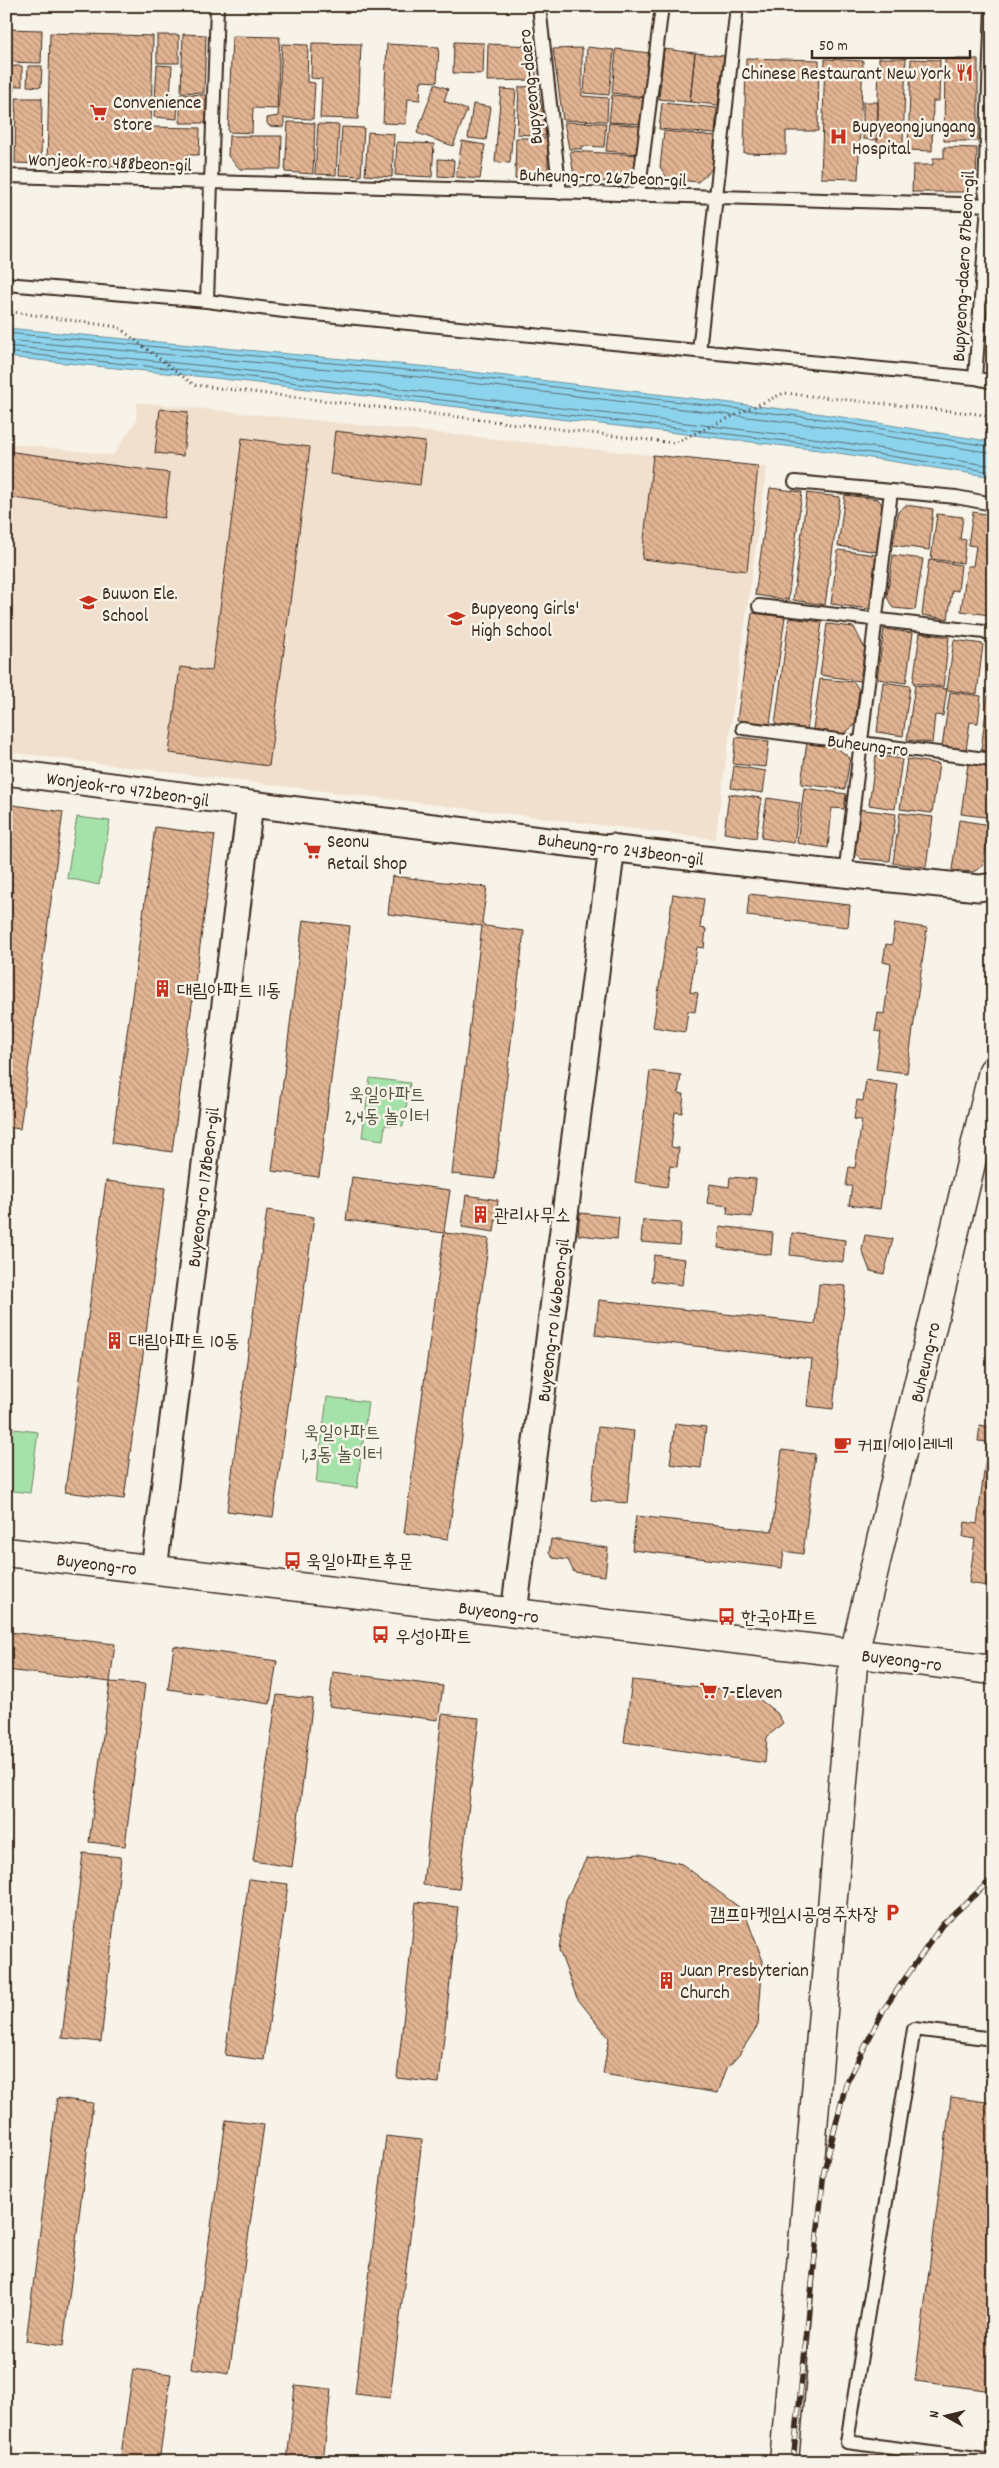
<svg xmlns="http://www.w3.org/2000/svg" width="999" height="2468" font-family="Dekko,'Poor Story',sans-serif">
	<defs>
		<pattern id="building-back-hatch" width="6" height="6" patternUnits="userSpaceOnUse" patternTransform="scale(1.25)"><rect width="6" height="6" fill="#e2b493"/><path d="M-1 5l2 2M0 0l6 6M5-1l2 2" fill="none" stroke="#b89377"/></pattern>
	</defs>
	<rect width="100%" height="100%" fill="#f7f3e8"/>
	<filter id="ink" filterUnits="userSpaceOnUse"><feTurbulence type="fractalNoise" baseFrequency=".02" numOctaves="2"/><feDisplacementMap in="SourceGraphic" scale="10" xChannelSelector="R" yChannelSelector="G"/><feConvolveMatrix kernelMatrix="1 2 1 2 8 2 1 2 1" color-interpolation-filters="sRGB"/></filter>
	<g filter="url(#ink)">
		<path fill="#f1e0ce" d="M137,402L767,467L715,839L6,752V443L113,455L136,421Z"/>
		<path fill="#a5e2a9" stroke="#708664" d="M77,817L110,821L99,885L67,878Z
			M370,1078L410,1083L403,1126L385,1125L383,1140L362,1137Z
			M327,1397L368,1402L357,1488L316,1483Z
			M6,1428L38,1432L30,1493L6,1490Z"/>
		<path fill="#8cd4ee" stroke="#6c909b" d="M6,328L430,367L823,414L993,442V477L819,450L215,378L6,357Z"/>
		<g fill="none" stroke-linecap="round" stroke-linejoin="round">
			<path stroke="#5b6e71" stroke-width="1" d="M6,333L429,372L822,419L993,447
				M6,340L429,378L821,426L993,453
				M6,346L216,367L820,439L993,466
				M6,352L215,373L819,445L993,472"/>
		</g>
		<path fill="url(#building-back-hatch)" stroke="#3b2a1e" d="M6,29L42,30L41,63L6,62Z
			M50,33L153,36L151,127L200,128L199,155H187V162L180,161V168L47,165Z
			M183,34L206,35L204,93L181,92Z
			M157,35H179V63H157Z
			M232,36L280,37L277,109L253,108L252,133L228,132Z
			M454,42L484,43L483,74L453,73Z
			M312,43L361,44L358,119L320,118L322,79L311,78Z
			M282,44L308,45L307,82L315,83L313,119L284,118V127L269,126L267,123V118L278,116Z
			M387,44L439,47L437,82L421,81L420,100L408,99L406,124L383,123Z
			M488,44L532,46L537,80L487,81Z
			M587,47L614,50L609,95L584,93Z
			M582,48V96L608,98L607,121L563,120L553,49Z
			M616,49L650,53L646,97L612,93Z
			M664,49L695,53L690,102L659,99Z
			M695,53L724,56L718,105L690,102Z
			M746,58L819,60L818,131H786V154L744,153Z
			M879,58H906L903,144L877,143Z
			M825,59L863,61L858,179L821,178Z
			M911,59L940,60L939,101H933L932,151L908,150Z
			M945,59H978V141H944Z
			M157,65L172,66L170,97L178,98L177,119L154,117Z
			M6,66H22V86H14V112H6Z
			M28,66H42L41,87L27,86Z
			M435,84L448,89L444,101L467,110L453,146L417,133Z
			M538,86L546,136L517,134L519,87Z
			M501,89L516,90L510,163L495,162Z
			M180,94L206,95V123H180Z
			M612,95L646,98L643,124L609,122Z
			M16,98H42L41,164L15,163Z
			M863,102H878V140L863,139Z
			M662,103L717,108L715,134L659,129Z
			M473,104L491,107L486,140L468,138Z
			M6,118H12V162H6Z
			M288,122L315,123L313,174L285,172Z
			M564,122L606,123L604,147L582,146V149H569Z
			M609,123L642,126L640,154L606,151Z
			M318,124L339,125L336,175L315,174Z
			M342,127L364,128L361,176L339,175Z
			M664,131L715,136L712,169L698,182L668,179L660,167Z
			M368,132L394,134L392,177L365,175Z
			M229,136H282L281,169H240L228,156Z
			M516,138H548V179H515Z
			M462,141L485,145L480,179L456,177Z
			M397,142L434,144L432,177L395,175Z
			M944,147L977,148L976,181L964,192H912L913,165H933V158H944Z
			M570,151L638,155L635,182L630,184L577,179L574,176Z
			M438,159L454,160L453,177L438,176Z
			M160,409L188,412L183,456L155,453Z
			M335,431L425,442L420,485L330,474Z
			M242,438L310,447L269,766L169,753L180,667L212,671Z
			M6,451L170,473L164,518L6,497Z
			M653,455L758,466L747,571L642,559Z
			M770,488L802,492L788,600L755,595Z
			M807,493L840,497L825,605L793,600Z
			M845,495L878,499L885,509L878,552L838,546Z
			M906,505L933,509L929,550L893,545L898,512Z
			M973,512L992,515L988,547L993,548V589L989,615L961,611L967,566H973L976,546L968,545Z
			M937,514L963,517L960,539L966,540L963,563L931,559Z
			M838,550L876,555L870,609L831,604Z
			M893,555L923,559L915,610L893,608L887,597Z
			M929,560L961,565L958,591L952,590L948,619L922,615Z
			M752,613L785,617L770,724L737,720Z
			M789,618L822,622L807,730L775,725Z
			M827,624L854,627L865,649L860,681L820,675Z
			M884,629L913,633L906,683L877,679Z
			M920,633L949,637L943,687L913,683Z
			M954,640L983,644L977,694L947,690Z
			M820,679L854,682L859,690L855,725L843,734L813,729Z
			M883,682L910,686L903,736L877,732Z
			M915,685L947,689L943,716L935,715L932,743L907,740Z
			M950,692L981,696L978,723L970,722L966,750L942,747Z
			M988,695L993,696V752L981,750Z
			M736,737L769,741L766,767L733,764Z
			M807,742L832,744L850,758L845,789L801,784Z
			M876,755L902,759L895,809L869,805Z
			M907,759L939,764L932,813L900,809Z
			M968,764L993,767V818L961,814Z
			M734,766L766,771L763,793L731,788Z
			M804,788L846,794L844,809L832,808L828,848L797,843Z
			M729,794L762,798L756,838L724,833Z
			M767,798L800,803L794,843L761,838Z
			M6,804L63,812L20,1129L6,1127Z
			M857,809L896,814L890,861L861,859L853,851Z
			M900,813L933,817L926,867L893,863Z
			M959,820L990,825L983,866L973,872L952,870Z
			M155,827L215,835L172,1152L112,1143Z
			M392,876L487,887L482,922L485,926L524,931L495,1179L452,1174L482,926L388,914Z
			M673,894L704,899L700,928L706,929L704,948L697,947L690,992L698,993L695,1012L688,1011L685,1032L653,1027Z
			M749,894L850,905L848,927L747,916Z
			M303,920L350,926L319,1177L272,1171Z
			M895,923L927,928L907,1073L876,1069L881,1032L875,1031L878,1013L884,1014L891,964L883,962L886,944L892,945Z
			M650,1071L681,1075L678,1094H684L682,1113L675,1112L671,1147L679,1148L677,1167L670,1166L667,1187L635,1182Z
			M866,1080L898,1085L880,1209L849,1205L852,1186H846L849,1167L855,1168L862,1120L854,1119L857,1100L863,1101Z
			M6,1173H11L6,1213Z
			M352,1177L450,1190L444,1231L446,1233L489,1239L448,1539L404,1533L444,1233L346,1220Z
			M730,1177L756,1179L752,1217L727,1214L728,1206L707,1203L710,1184L729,1187Z
			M106,1181L165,1188L124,1499L65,1492Z
			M466,1195L498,1200L494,1232L462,1227Z
			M267,1210L314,1217L273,1517L227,1511Z
			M580,1213L619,1217L617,1239L578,1235Z
			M643,1220L681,1223L679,1245L641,1242Z
			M720,1226L773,1233L771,1255L718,1248Z
			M792,1233L845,1240L843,1262L790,1255Z
			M865,1235L893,1239L884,1274L870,1271L862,1250Z
			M654,1255L685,1259L682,1285L651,1281Z
			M819,1284L846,1286L833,1409L807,1406L812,1359L595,1335L599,1300L815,1324Z
			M993,1403V1587L969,1583L975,1539L963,1537L965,1522L977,1524L988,1442L978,1441L980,1425L989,1427Z
			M675,1423L706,1427L701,1468L670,1464Z
			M598,1427L634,1431L627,1503L591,1500Z
			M782,1450L815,1454L803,1554L784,1551L782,1568L632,1550L636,1516L772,1531Z
			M551,1539L608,1548L605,1576L574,1572L568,1560L553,1558L549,1553Z
			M9,1632L115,1644L110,1682L6,1670Z
			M174,1646L277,1661L270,1704L168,1689Z
			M333,1672L443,1686L438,1720L329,1706Z
			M632,1680L731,1690L755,1696L777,1713L783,1723L767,1737L765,1763L624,1742Z
			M110,1682L145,1684L125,1846L89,1842Z
			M277,1695L313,1699L292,1867L253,1861Z
			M442,1714L479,1718L459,1889L423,1885Z
			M83,1853L121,1857L101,2042L62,2038Z
			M639,1854L682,1864L744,1911L763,1961L758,2025L739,2055L727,2068L718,2093L603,2074L609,2038L577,1998L559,1950L566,1900L586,1859Z
			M249,1879L288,1884L264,2060L225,2055Z
			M416,1902L458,1907L439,2083L397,2078Z
			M951,2097L993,2103V2391L915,2381Z
			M57,2098L93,2103L63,2346L26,2341Z
			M226,2120L264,2125L229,2374L191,2368Z
			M386,2136L422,2140L390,2398L355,2394Z
			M133,2369L171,2374L159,2462H120Z
			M295,2385L331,2389L323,2462H287Z"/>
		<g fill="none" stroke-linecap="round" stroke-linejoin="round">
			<defs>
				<path id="lane" d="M539,6L560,193
					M6,176L993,205
					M638,195L662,6
					M6,284L207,301L284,311L975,378L993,382
					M207,301L217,6
					M699,351L737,6
					M975,378L988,205L985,190L992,6
					M795,482L956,497L993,504
					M759,606L993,633
					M743,728L993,760
					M845,875L891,491
					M993,2039L914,2029L847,2442L993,2461"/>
				<path id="street" d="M6,772C330,815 654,856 979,888L993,886
					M154,1570L250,805
					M514,1613L612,847"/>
				<path id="secondary" d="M6,1552L993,1670
					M784,2462L854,1654L993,1071"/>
			</defs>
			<use href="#lane" stroke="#3b2a1e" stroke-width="16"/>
			<use href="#street" stroke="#3b2a1e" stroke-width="29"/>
			<use href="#secondary" stroke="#3b2a1e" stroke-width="31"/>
			<path stroke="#3b2a1e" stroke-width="3" stroke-dasharray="1 4" stroke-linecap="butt" d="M6,311L118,327L194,385L674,443L784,393L979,414L993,418"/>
			<use href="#lane" stroke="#f7f3e8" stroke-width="12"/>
			<use href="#street" stroke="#f7f3e8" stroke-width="25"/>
			<use href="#secondary" stroke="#f7f3e8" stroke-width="28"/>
			<defs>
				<path id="rail" d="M793,2462L824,2171L846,2084L884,2009L942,1925L993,1878"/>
			</defs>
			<use href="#rail" stroke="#3b2a1e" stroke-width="5.5"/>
			<use href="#rail" stroke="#f7f3e8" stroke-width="4" stroke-dasharray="11" stroke-linecap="butt"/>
		</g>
	</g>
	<defs>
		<symbol id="restaurant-bare" viewBox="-9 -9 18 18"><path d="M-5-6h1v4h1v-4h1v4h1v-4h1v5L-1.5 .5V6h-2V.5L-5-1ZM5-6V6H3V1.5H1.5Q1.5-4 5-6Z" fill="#c8321e" stroke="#f7f3e8" stroke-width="2.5" paint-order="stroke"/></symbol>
		<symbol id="supermarket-bare" viewBox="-9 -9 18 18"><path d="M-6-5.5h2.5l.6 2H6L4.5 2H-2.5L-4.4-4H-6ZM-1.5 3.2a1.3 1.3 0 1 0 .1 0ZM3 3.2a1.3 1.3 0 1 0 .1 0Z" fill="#c8321e" stroke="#f7f3e8" stroke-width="2.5" paint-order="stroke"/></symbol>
		<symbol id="hospital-bare" viewBox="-9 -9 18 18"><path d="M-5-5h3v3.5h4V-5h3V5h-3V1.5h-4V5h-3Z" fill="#c8321e" stroke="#f7f3e8" stroke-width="2.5" paint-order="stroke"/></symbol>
		<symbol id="school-bare" viewBox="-9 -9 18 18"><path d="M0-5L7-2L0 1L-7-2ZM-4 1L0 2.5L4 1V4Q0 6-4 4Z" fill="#c8321e" stroke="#f7f3e8" stroke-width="2.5" paint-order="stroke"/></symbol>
		<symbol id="building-bare" viewBox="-9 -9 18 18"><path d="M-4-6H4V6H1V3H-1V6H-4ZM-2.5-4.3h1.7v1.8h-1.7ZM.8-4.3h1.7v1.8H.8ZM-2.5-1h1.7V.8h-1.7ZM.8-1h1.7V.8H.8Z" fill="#c8321e" stroke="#f7f3e8" stroke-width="2.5" paint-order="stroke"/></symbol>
		<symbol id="cafe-bare" viewBox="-9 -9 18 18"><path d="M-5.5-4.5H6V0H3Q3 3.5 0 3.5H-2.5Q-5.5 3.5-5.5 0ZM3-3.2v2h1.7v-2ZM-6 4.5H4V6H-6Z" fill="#c8321e" stroke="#f7f3e8" stroke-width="2.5" paint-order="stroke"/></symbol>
		<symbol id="bus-bare" viewBox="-9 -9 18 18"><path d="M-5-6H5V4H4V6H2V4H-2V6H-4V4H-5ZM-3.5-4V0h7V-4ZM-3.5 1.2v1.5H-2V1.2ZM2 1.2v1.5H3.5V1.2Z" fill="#c8321e" stroke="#f7f3e8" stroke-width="2.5" paint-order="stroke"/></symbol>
		<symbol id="parking-bare" viewBox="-9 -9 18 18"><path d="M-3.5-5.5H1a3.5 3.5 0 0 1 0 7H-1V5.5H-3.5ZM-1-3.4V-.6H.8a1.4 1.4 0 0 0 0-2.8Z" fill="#c8321e" stroke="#f7f3e8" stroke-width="2.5" paint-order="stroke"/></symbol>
	</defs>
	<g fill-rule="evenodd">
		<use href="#restaurant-bare" x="952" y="60" width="25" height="25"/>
		<use href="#supermarket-bare" x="86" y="100" width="25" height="25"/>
		<use href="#hospital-bare" x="826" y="124" width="25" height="25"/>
		<use href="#school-bare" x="76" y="590" width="25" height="25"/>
		<use href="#school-bare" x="444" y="606" width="25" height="25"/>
		<use href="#supermarket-bare" x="300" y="838" width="25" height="25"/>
		<use href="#building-bare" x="150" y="976" width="25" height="25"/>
		<use href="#building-bare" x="468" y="1202" width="25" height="25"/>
		<use href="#building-bare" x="102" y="1328" width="25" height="25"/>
		<use href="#cafe-bare" x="830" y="1432" width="25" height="25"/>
		<use href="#bus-bare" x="280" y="1548" width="25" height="25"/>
		<use href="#bus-bare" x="714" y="1604" width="25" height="25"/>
		<use href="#bus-bare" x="368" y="1622" width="25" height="25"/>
		<use href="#supermarket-bare" x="696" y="1678" width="25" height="25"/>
		<use href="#parking-bare" x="880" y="1900" width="25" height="25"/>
		<use href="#building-bare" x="654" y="1968" width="25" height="25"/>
	</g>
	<g text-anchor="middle" stroke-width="5" stroke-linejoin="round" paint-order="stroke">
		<g font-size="19" fill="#3b2a1e" stroke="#f7f3e8" text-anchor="start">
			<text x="951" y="79" text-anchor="end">Chinese Restaurant New York</text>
			<text x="113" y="108">Convenience<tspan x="113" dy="22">Store</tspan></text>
			<text x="852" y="132">Bupyeongjungang<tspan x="852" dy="22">Hospital</tspan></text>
			<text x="102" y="599">Buwon Ele.<tspan x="102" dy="22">School</tspan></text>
			<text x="471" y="614">Bupyeong Girls'<tspan x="471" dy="22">High School</tspan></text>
			<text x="327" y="847">Seonu<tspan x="327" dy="22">Retail Shop</tspan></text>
			<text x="177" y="996">대림아파트 11동</text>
			<text x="494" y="1221">관리사무소</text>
			<text x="129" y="1347">대림아파트 10동</text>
			<text x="857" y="1451">커피 에이레네</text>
			<text x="306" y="1567">욱일아파트후문</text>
			<text x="741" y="1623">한국아파트</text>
			<text x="395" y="1642">우성아파트</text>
			<text x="722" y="1698">7-Eleven</text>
			<text x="878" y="1920" text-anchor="end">캠프마켓임시공영주차장</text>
			<text x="680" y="1976">Juan Presbyterian<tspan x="680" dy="22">Church</tspan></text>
		</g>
		<g font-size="19" fill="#3b2a1e" stroke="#f7f3e8">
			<text transform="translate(529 87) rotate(-96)" y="7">Bupyeong-daero</text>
			<text transform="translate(110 161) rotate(2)" y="7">Wonjeok-ro 488beon-gil</text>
			<text transform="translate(603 176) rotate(2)" y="7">Buheung-ro 267beon-gil</text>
			<text transform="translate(962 266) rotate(-87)" y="7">Bupyeong-daero 87beon-gil</text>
			<text transform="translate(868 744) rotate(7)" y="7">Buheung-ro</text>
			<text transform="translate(128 788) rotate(8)" y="7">Wonjeok-ro 472beon-gil</text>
			<text transform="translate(621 848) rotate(7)" y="7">Buheung-ro 243beon-gil</text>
			<text transform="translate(202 1187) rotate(-83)" y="7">Buyeong-ro 178beon-gil</text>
			<text transform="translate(552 1320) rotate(-83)" y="7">Buyeong-ro 166beon-gil</text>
			<text transform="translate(924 1362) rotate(-77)" y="7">Buheung-ro</text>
			<text transform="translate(97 1563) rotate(7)" y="7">Buyeong-ro</text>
			<text transform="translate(499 1611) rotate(7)" y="7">Buyeong-ro</text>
			<text transform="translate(902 1659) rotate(7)" y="7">Buyeong-ro</text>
		</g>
		<g font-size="19" fill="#565841" stroke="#f7f3e8">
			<text x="387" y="1100">욱일아파트<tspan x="387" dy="22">2,4동 놀이터</tspan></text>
			<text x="342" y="1438">욱일아파트<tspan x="342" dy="22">1,3동 놀이터</tspan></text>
		</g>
	</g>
	<rect width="999" height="2468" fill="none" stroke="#f7f3e8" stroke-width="25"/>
	<rect x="12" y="12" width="974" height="2443" fill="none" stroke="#3b2a1e" stroke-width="2" filter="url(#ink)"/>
	<g transform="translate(946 2416) rotate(278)" stroke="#f7f3e8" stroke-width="4" paint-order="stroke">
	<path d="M0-4L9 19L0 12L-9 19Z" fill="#3b2a1e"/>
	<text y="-8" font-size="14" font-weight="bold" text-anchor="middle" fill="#3b2a1e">N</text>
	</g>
	<path d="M812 50v8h158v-8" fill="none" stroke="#3b2a1e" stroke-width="2.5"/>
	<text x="819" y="50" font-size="15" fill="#3b2a1e" stroke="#f7f3e8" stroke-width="4" paint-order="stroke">50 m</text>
</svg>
